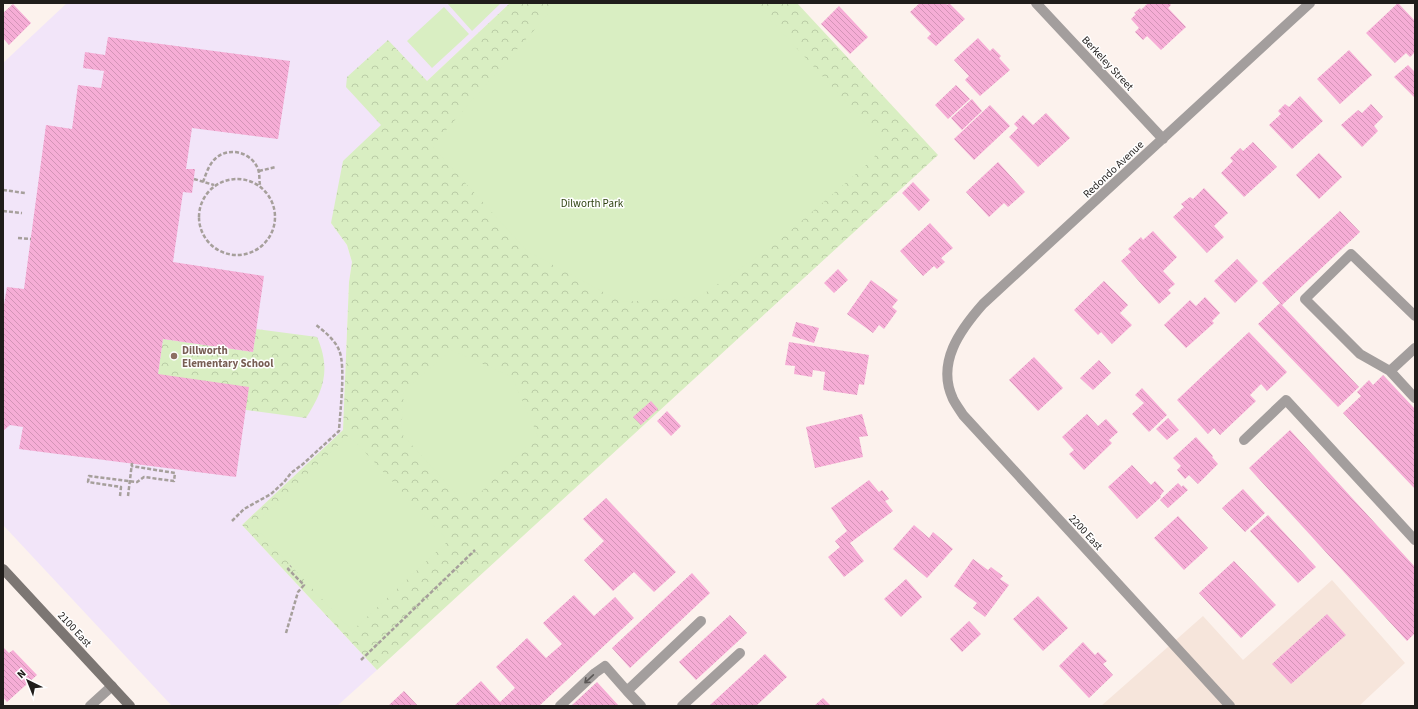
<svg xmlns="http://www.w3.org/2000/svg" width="1418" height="709" font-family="'Source Sans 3',sans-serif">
	<defs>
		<pattern id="park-crowns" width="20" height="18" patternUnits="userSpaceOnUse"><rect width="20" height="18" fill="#d9eec2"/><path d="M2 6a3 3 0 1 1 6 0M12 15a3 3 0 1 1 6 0" fill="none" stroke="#bacca6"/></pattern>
		<pattern id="building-back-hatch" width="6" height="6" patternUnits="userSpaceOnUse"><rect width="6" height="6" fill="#f6add6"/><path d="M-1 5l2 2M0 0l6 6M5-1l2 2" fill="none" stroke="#d394b7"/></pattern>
	</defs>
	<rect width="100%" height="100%" fill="#fcf2ed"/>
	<path fill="#f6e5db" d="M1332,580L1405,663L1359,706H1101L1203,616L1243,660Z"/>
	<path fill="#f2e5f9" d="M67,3H510L427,81L331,223L347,245L352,262L349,282L343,430L242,525L377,670L337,706H172L3,525V63Z"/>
	<path fill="url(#park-crowns)" d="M510,3H797L938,155L377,670L242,525L343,430L349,282L352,262L347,245L331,223L343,161L381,125L346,87L347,77L388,40L427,81Z
		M256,329L317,337C331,369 324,390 306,418L246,410L158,374L163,339L253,352Z"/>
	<path fill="#d9eec2" d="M447,3H501L472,31Z
		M558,3H755L883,142L873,159L774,245L699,297L622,302L527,251L432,146Z
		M444,7L469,34L432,68L407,41Z
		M451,350L512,377L538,436L480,493L456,494L401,433L404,391Z
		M349,435L448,541L352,631L253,525Z"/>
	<path fill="url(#building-back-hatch)" d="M920,3H945L947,5L949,3L965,19L936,46L927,38L931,34L910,12Z
		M1148,3H1169L1171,5L1168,8L1186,27L1161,50L1147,36L1143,40L1135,32L1139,28L1131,19L1136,14L1134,13L1140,8L1141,10Z
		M1398,3L1415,21V52L1410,57L1406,53L1395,63L1366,33Z
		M13,4L31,23L9,45L3,38V13Z
		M839,6L868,37L850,54L821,24Z
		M108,37L290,61L278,139L192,128L186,169H195L192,193L183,192L173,262L264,276L253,352L163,339L158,374L249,387L236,477L19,449L23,427L10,425L3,431V310L7,287L24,289L46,125L72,129L78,85L101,88L104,71L83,68L85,52L105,55Z
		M978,38L990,51L993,48L1001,56L999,58L1010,70L980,96L965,80L969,76L954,60Z
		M1349,50L1372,75L1340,104L1317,79Z
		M1408,65L1415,72V96L1414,97L1394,77Z
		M956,85L970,99L948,119L935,105Z
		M1300,96L1323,121L1292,149L1269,125L1281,114L1278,111L1285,104L1289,107Z
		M972,99L982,111L962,130L951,118Z
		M1371,104L1383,117L1374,126L1378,131L1362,147L1341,125L1358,110L1362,113Z
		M990,105L1010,126L974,160L954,139Z
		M1046,113L1070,138L1038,167L1009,137L1018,128L1014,124L1023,115L1033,125Z
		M1253,142L1277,167L1244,197L1221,173L1233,161L1230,158L1240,148L1243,151Z
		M1319,153L1342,177L1319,199L1296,175Z
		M998,162L1025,192L1008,207L1004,203L989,217L966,192Z
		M913,182L930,200L919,211L902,193Z
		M1204,188L1228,213L1214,226L1224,237L1207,253L1173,217L1184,207L1181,204L1190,197L1193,199Z
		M1340,211L1360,232L1282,305L1262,283Z
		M930,223L953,248L941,258L945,262L937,269L934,266L923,276L900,251Z
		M1153,231L1177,257L1163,271L1175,284L1168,290L1171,293L1159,304L1121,261L1131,252L1128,249L1141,237L1143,240Z
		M1237,259L1258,281L1235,303L1214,281Z
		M838,269L848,280L834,293L824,283Z
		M871,280L898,300L892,307L897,311L884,329L879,325L873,333L847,314Z
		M1104,281L1128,305L1120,313L1132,325L1112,344L1101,332L1098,335L1074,310Z
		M1205,297L1220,313L1212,321L1214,323L1186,348L1164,325L1190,300L1196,306Z
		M1280,303L1359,387L1338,407L1258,324Z
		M796,322L819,328L814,343L792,336Z
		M1249,332L1287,372L1267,391L1261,384L1250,395L1256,401L1220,435L1214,428L1208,434L1177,400Z
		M789,342L869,355L864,385L859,384L857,395L823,390L825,372L813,370L812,377L794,374L795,366L785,365Z
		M1034,357L1063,388L1038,411L1009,380Z
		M1099,360L1111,373L1093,390L1080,378Z
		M1383,375L1415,409V489L1343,413L1361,396L1357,392L1369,380L1373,385Z
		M1142,388L1167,415L1149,432L1132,414L1144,403L1135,395Z
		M651,401L658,409L641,425L633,417Z
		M667,411L681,426L671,436L657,421Z
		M862,414L868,436L859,437L863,457L815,468L806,427Z
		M1087,414L1098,426L1106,419L1118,432L1109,440L1112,443L1084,470L1069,454L1074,450L1062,437Z
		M1168,418L1179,430L1167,440L1156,429Z
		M1290,430L1415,567V633L1407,641L1249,468Z
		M1196,437L1213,456L1212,457L1218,464L1198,484L1189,475L1185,479L1177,470L1181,466L1173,458Z
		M1132,465L1151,485L1155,481L1164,491L1160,496L1161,497L1137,519L1108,487Z
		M869,480L879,492L882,490L889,499L885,501L893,511L850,543L864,561L844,577L828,557L840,547L835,541L847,531L831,508Z
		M1178,483L1182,487L1183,485L1188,490L1168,508L1160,500Z
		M1243,489L1265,513L1245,532L1222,508Z
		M606,498L676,572L654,592L634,572L613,591L584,560L604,541L583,519Z
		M1268,515L1316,567L1298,583L1250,531Z
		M1178,516L1208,548L1184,570L1154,538Z
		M914,525L929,538L933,532L953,549L927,578L893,549Z
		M973,559L988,570L991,567L1003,576L1000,579L1009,585L985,617L973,608L977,603L954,586Z
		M1234,561L1276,605L1241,638L1199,593Z
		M692,573L710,593L630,668L612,648Z
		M906,579L922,597L901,617L884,599Z
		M574,595L594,616L615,597L634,618L539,706H454L481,681L500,702L515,688L496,667L527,638L546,658L562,644L543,623Z
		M1038,596L1068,628L1043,651L1013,619Z
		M1327,614L1346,635L1291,684L1272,664Z
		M730,615L747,633L696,680L679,662Z
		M969,621L981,634L962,652L950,639Z
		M1083,642L1095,655L1098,652L1107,661L1103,664L1113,675L1089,698L1059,666Z
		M3,647L9,653L13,650L37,675L7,702L3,697Z
		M765,654L787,677L756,706H709Z
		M597,682L619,706H571Z
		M404,691L418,706H388Z
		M823,698L831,706H814Z"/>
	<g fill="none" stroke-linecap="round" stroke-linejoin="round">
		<path stroke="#a69f9b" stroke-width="2.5" stroke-dasharray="4 2" stroke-linecap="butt" d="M259,171L276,167
			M199 217a38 38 0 1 1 76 0a38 38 0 1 1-76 0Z
			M194,179L214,185
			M203,182C206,174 209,164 216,158C230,146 252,153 258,169C260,174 259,180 260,185
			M3,190L25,193
			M3,211L22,213
			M18,238L31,239
			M120,496L121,487L88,482L89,476L137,482L144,477L174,481L175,473L131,466
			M128,496L132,463
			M232,521L244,509L271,494L284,482L291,473L303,464L339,431C340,411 346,366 339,350C335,340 324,331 316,325
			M286,633L298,592L304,585L288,569L291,566
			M361,660L475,550"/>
		<path stroke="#a39e9d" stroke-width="10" d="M1415,316L1351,254L1305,299L1360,354L1390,371L1415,398
			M1390,371L1415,348
			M1244,440L1286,400L1415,540
			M560,706L595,673L605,666L627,691
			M641,706L627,691L701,621
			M682,706L740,653"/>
		<path stroke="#a39e9d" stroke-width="10" d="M1036,3L1163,139
			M90,706L112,686
			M1230,706L963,415C960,410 956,405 953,399C936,363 960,330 983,304L1310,3"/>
		<path stroke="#7c7673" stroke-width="10" d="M3,569L130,706"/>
	</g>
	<defs><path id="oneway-shaft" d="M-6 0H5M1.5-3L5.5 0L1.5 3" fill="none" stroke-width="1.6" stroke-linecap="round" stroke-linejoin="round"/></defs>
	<use stroke="#5b5756" href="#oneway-shaft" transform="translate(589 679) rotate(137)"/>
	<circle fill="#8d6e63" stroke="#fff" stroke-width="1.5" cx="174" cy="356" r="4"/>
	<g text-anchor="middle" stroke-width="3" stroke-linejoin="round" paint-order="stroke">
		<g font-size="11" fill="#201d1b" stroke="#fff">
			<text transform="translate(1108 63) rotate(47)" y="4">Berkeley Street</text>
			<text transform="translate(1113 169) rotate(-43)" y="4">Redondo Avenue</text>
			<text transform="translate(1086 532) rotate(47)" y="4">2200 East</text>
			<text transform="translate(75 629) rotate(47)" y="4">2100 East</text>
		</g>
		<g font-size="11" fill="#2f4311" stroke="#fff">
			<text x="592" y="207">Dilworth Park</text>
		</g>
		<g font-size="11" font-weight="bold" fill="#785e54" stroke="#fff" text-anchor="start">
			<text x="182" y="354">Dillworth<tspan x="182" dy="13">Elementary School</tspan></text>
		</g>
	</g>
	<rect width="1418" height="709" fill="none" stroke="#201d1b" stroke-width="8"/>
	<g transform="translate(28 681) rotate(317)" stroke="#ffffff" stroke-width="3" paint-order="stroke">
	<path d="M0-3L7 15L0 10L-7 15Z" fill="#201d1b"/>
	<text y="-6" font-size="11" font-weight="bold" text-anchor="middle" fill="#201d1b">N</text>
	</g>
</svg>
